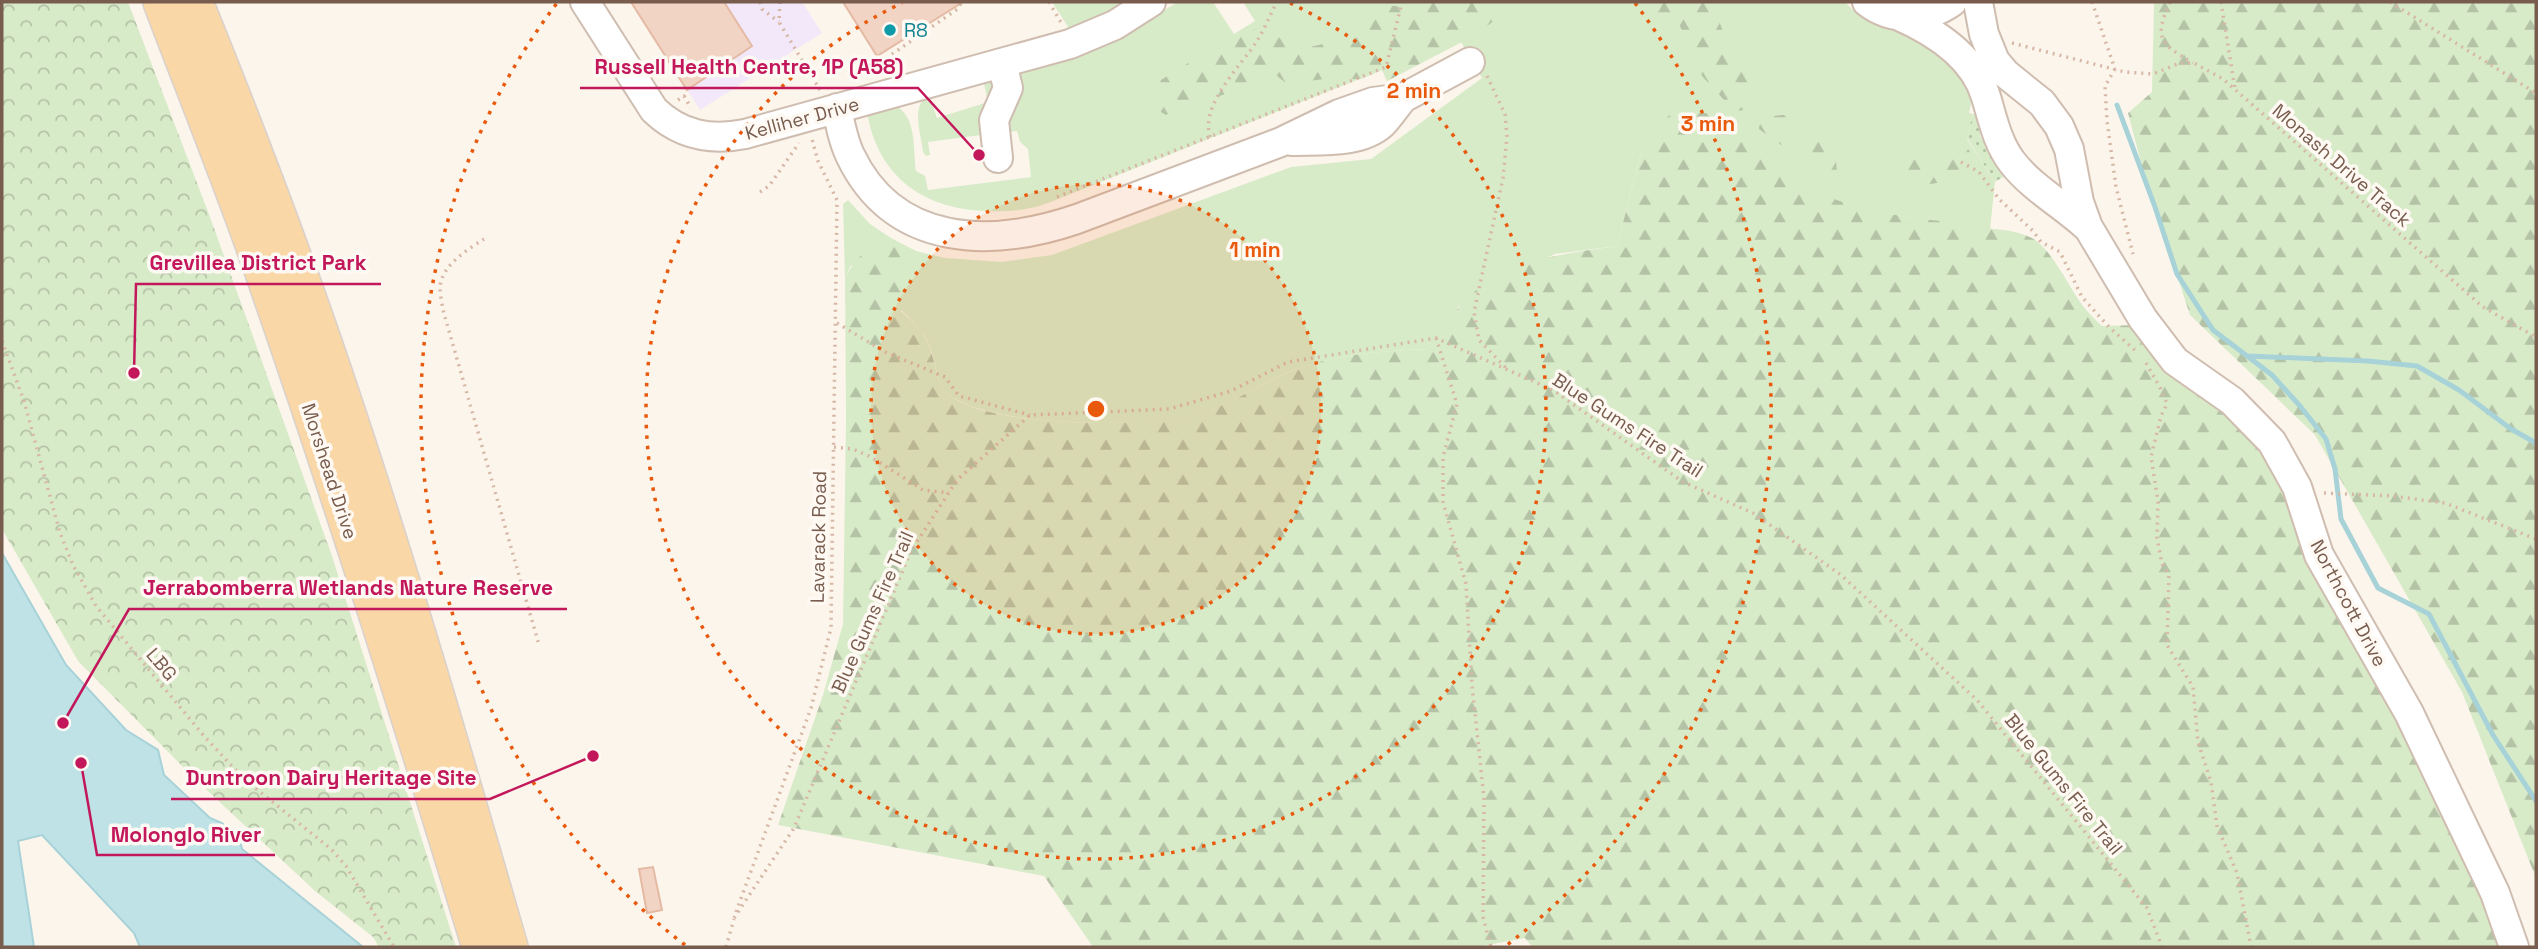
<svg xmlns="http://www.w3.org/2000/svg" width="2538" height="949" font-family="'Space Grotesk',sans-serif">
	<defs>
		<pattern id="forest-firs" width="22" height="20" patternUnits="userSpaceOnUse" patternTransform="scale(1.75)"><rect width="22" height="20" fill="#d8ebc9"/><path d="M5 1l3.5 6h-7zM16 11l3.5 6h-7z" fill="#b4c2a5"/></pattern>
		<pattern id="park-crowns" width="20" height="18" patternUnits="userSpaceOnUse" patternTransform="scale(1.75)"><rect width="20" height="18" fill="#d8ebc9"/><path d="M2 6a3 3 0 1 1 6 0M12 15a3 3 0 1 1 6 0" fill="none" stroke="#b4c2a5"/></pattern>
		<pattern id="garden-dots" width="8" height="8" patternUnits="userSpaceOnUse" patternTransform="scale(1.75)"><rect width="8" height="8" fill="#d8ebc9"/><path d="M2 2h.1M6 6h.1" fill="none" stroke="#b4c2a5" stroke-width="1.8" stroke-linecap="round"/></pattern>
	</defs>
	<rect width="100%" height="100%" fill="#fcf5ec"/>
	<path fill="#f2e8f9" d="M631,2H802L822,33L700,110Z"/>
	<path fill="#d8ebc9" d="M1052,2H1133L1072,33Z
		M1178,2H1213L1234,34L1255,21L1243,2H1845C1864,23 1890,35 1919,33L1975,88L1969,113L1973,114L1967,139L1995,182L1990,230C1920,216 1840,216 1780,173C1757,157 1737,135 1719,114L1641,153L1617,246L1555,254L1458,307L1430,349C1382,351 1335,354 1289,372C1260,383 1233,404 1203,413C1152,429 989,428 948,394C935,383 935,350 924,335C904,309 875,287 851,265L845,278L843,204L848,200L870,224L891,238L916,251L945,258L1002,262L1052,255L1291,167L1371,159L1482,78L1461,42L1387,81L1382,70L1048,203C1029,210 1010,212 989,211C925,210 878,178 867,112L895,106C917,115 913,150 916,171L925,176L928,190L1031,177L1028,149L1020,142L1017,131L999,133L1012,77L1099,48Z
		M1000,79L989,134L928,142L930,155L926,156L923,152C921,134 910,105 929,95L937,118L988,102L984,84Z"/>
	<path fill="url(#forest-firs)" d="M1418,2H1508C1499,12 1495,24 1481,29L1469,21L1461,30L1462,42L1387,81L1382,70L1361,79H1324L1287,84L1266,67C1253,67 1255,82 1244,89L1180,107L1166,115L1161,112L1156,94L1161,80L1249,25L1257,31L1277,36L1295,49C1314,47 1338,42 1352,28C1358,21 1362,11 1370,7C1388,0 1400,13 1418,2Z
		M1625,2H1714C1718,22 1727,42 1737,60C1743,70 1758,80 1759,92L1743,110L1735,112L1702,76L1689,42L1678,23L1668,17L1649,15Z
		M2154,2H2536V878L2462,692L2315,435L2190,315L2145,178L2128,113L2152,92Z
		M1671,113H1719C1769,172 1809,197 1885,213C1913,219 1942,220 1970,226C1991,230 2012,228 2032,238C2051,248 2070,289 2083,306C2088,313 2095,319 2102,326L2138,325L2225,408L2262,448L2392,696L2505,947H1532L1525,938L1477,947H1093L1044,876L778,825L823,695L843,624L846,420L845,278C855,258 868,244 892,243L901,255V311C909,319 921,328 926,339C934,353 936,382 947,393C984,429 1154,428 1202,413C1233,404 1260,383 1289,372C1334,354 1382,351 1430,349C1439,335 1447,320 1458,308C1497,261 1560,254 1617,246L1641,153L1652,134Z
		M1783,115L1794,117L1789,142L1781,145L1759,129V123L1765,117Z
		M1817,128L1823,131L1836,161L1837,173L1833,175C1801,169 1805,154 1811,129Z
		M1958,145L1969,150L1973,162C1943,190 1916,191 1883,167V161L1886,156L1909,159L1924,158Z"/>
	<path fill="url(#park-crowns)" d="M2,2H128L210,217L332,556L456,947H379L373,937L315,891L195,779L78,661L2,529Z"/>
	<path fill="url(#garden-dots)" d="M1973,114L1984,117L1980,136L2005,176L1995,182L1967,138Z"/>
	<path fill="#bfe2e7" stroke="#a6d2d8" stroke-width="2" d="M2,553L66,665L126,730L158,750L164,775L210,818L222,823L240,839L242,849L363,947H140L134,933L42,835L18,841L34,947H2Z"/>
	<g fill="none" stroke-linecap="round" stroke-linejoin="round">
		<path stroke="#a6d2d8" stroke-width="5" d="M2117,105L2155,207L2177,274L2213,330L2272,375L2300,406L2326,439L2335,469L2341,519L2378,588L2429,614L2493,735L2536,801
			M2248,356L2368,361L2417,366L2459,390L2511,429L2536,443"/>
	</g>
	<path fill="#f2d4c4" stroke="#e4baa4" stroke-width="2" d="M631,2H724L752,46L687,90Z
		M843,2H963L877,56Z
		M653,867L662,910L647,913L639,869Z"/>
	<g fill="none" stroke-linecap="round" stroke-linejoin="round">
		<defs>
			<path id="minor" d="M585,2L654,110C680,135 710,141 745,134L1070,44L1115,25L1151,2
				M1867,2C1893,22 1926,20 1952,2
				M1978,2L1984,34L1995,61L2006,74L2042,103L2059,126L2069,149L2079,202L2088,227L2143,319L2175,361L2232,401L2272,442L2297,487L2319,555L2409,713L2495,893L2514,947
				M1897,15C1934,31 1974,56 1986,97C1993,120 1997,142 2012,162C2032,188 2062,204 2086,226
				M837,108C840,124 843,140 850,155C894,248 992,248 1077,219L1281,142L1339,114L1373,102L1403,98L1470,62
				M1292,141C1320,140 1360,144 1382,124C1390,116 1396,106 1403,98
				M998,158L994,120L1008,88L1002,63"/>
			<path id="major" d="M161,2C194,89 229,176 260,264C339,490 410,718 480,947
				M195,2C244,123 291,245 333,369C398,560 454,754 510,947"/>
		</defs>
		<use href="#minor" stroke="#cfbdb0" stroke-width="32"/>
		<use href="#major" stroke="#d9d1cd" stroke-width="38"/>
		<path stroke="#d7b7a6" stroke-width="3.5" stroke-dasharray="2 5" stroke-linecap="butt" d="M760,2L762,9L779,22
			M780,2L779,22L820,90
			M1049,2L1062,24
			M2092,2L2115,69
			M2170,2C2154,38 2159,43 2193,63
			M2221,2L2235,89
			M2390,2L2536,93
			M2012,43L2125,72L2153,74L2180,63H2194L2223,79L2483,307L2536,337
			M2115,69L2105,86L2107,121L2116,187L2133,254
			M866,75L887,63L888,57L959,8L961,2
			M1487,76L1505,114L1507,137L1503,178L1474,312L1479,340L1506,368
			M678,100L684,96L691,108
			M1210,137C1200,104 1241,66 1257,41C1265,28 1270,15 1277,2
			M1961,162L1979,172L1999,199L2033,231L2041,242L2060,252L2082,297L2109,327L2137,352
			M760,192L769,186L799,143
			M1057,197L1386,67L1402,2
			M484,239C467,250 442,265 440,287C440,294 442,303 443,310L539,645
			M837,323L885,352L945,377L959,396L1030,415
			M1436,338L1457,404L1443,457V502L1466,584L1472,685L1484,798L1483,917L1491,947
			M2,341L24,401L60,533L73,565L96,606L204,736L244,779L331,849L346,866L394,947
			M2146,363L2162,391L2167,404L2161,416L2151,457L2158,501L2157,538L2162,564L2169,575L2167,645L2193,687L2198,742L2211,782L2217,826L2237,873L2251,947
			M834,447L853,449L871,457L923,490L949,493
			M2324,493L2392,496L2445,503L2536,539
			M736,912L811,708L831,628L837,200L818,161L812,139
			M734,918L794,828L911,551L957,480L1030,415L1169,409L1231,391L1288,362L1436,338L1553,390L1683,482L1753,513L1841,575L1977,700L2147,908L2162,947
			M726,947L734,919"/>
		<use href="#minor" stroke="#fff" stroke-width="28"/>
		<use href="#major" stroke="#f9d7a6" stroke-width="35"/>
	</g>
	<circle cx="1096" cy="409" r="225" fill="#e8590c" fill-opacity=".12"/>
	<g fill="none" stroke="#e8590c" stroke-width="3.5" stroke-dasharray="3.5 7">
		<circle cx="1096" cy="409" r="225"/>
		<path d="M1290 3A450 450 0 1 1 902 3"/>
		<path d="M685 945A675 675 0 0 1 557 3M1635 3A675 675 0 0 1 1507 945"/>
	</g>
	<circle fill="#0f9aa8" stroke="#fff9f3" stroke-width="2.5" cx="890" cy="30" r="7"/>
	<g text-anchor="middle" stroke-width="7" stroke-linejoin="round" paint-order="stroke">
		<g font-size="19" fill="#0d838f" stroke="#fff9f3" text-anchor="start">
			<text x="904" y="37">R8</text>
		</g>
		<g font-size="19" fill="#785c4e" stroke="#fff9f3">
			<text transform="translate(802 118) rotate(-15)" y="7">Kelliher Drive</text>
			<text transform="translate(2342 165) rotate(41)" y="7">Monash Drive Track</text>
			<text transform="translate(1628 425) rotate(33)" y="7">Blue Gums Fire Trail</text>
			<text transform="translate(330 471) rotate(72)" y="7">Morshead Drive</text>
			<text transform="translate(818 537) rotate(-89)" y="7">Lavarack Road</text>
			<text transform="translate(2349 603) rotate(62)" y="7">Northcott Drive</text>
			<text transform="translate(872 612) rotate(-66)" y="7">Blue Gums Fire Trail</text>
			<text transform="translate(162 664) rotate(50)" y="7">LBG</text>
			<text transform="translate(2064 784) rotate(51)" y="7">Blue Gums Fire Trail</text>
		</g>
	</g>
	<circle cx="1096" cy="409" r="10" fill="#e8590c" stroke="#fff9f3" stroke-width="3.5"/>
	<g font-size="21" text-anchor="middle" font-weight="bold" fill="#e8590c" stroke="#fff9f3" stroke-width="7" stroke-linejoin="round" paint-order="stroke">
		<text x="1414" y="98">2 min</text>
		<text x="1708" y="131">3 min</text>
		<text x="1255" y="257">1 min</text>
	</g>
	<path fill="none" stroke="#c2185b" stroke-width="2.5" d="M979 155L918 88H580M134 373L136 284H381M63 723L129 609H567M593 756L490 799H171M81 763L97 855H275"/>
	<g fill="#c2185b" stroke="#fff9f3" stroke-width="2.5">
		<circle cx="979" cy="155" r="7"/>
		<circle cx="134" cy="373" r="7"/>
		<circle cx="63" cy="723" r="7"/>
		<circle cx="593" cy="756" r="7"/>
		<circle cx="81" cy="763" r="7"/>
	</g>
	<g font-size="21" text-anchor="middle" font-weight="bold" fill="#c2185b" stroke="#fff9f3" stroke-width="7" stroke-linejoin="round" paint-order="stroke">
		<text x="749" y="74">Russell Health Centre, 1P (A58)</text>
		<text x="258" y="270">Grevillea District Park</text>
		<text x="348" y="595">Jerrabomberra Wetlands Nature Reserve</text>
		<text x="331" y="785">Duntroon Dairy Heritage Site</text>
		<text x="186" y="842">Molonglo River</text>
	</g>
	<rect width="2538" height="949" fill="none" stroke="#785c4e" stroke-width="7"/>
</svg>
